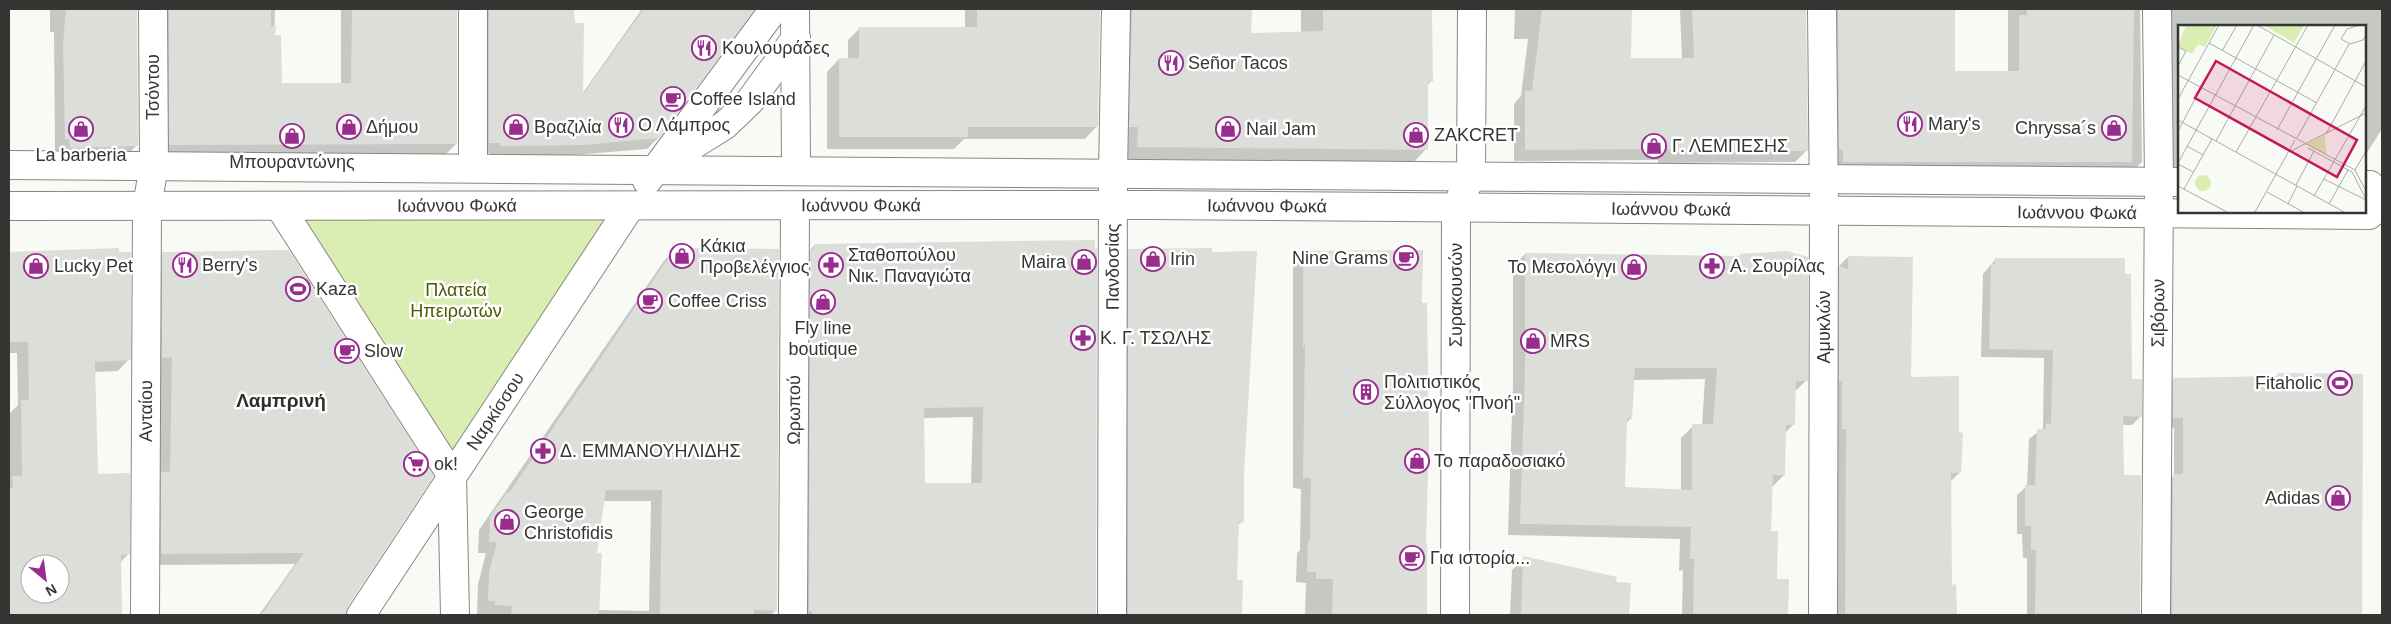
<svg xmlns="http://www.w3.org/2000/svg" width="2391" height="624" font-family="Helvetica,sans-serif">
	<rect width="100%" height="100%" fill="#f8faf5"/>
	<path fill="#daedb2" d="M617,213L453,457L299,215Z"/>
	<path fill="#0003" fill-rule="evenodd" d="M50,9H136L137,145L126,156L60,158L59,150H55L54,32H50Z
		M153,9H275L274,36L281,84H341V9H456V144L445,155H159Z
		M473,9H573L572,24L582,94L642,9H753L658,138L647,149L573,155L490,156V153H478Z
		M965,9H1099L1097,126L1085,139H964L954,149H827V72L839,59H848V40L860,28H965Z
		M1113,9H1251L1250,34L1301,33V9H1431V81L1427,86L1426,149L1414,162L1125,159Z
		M1515,9H1631L1630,59H1682L1680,9H1805L1807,150L1795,162L1658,163V160L1514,161V104L1521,96L1528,39H1514Z
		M1820,9H1954V72H2008V9H2140L2142,162L2130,173L1832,174Z
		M2155,9H2382V129L2365,156V26H2180V178H2171Z
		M814,246L1096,251L1095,615H798L803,256ZM973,417L971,484H924L923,418Z
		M675,249L776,610L771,615H477L478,584L486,553H478L479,530L664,261ZM603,501H651L649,611L598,610L596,554Z
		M1129,250L1243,474V521L1237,526L1235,581H1241V615H1117L1118,261Z
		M1304,252L1424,544L1426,615H1305L1306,583L1296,582L1297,553L1300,550L1301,489L1293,488V263Z
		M18,253L129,359L118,371L94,372L96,475L128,554L120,563L121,615H9L10,413L18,405L17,353H9V263ZM30,564H60V594H30Z
		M163,253L347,606L344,615H259L295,564L150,565L159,476L161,368L151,369V265Z
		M1525,254L1739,257L1741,255L1807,380L1794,392L1793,425L1784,434V475L1772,487L1770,532L1776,580L1788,581L1787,615H1682L1683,570L1679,571L1680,539L1508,535L1513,383V266ZM1705,379L1702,426H1693L1681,438V491L1624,488L1626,424L1631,418L1633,380Z
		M1848,257L1910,378L1957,433L1960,472L1950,482L1951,586H1955L1956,615H1834L1836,269Z
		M1996,259L2131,380L2140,417L2132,425H2121L2123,476H2140L2139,615H2027V558H2023L2022,534H2017V495L2027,486L2029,439L2043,428L2044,358L1981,357L1983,274Z
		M2278,375H2362V615H2163L2164,485L2174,475V428L2164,427V389L2174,379L2276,377Z
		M1524,558L1615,583L1630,584L1628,615H1510L1512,570Z"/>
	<path fill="#dcded9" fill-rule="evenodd" d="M66,9H137L138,146L70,148L69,139H65L63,43Z
		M169,9H271V26H276L275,35H281L282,83H351L352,9H457V144L169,145Z
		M489,9H574L575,23H584L583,94L644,9H755L659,138L584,145L500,146V143H489Z
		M977,9H1100L1098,127H968V137H839V58H859V27H977Z
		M1132,9H1252L1251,33L1323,31V9H1432L1433,82H1428V150L1137,147L1138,127H1129Z
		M1542,9H1632L1631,58H1694L1692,9H1806L1808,151L1670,152L1669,149L1525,150V91H1532Z
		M1838,9H1955V71H2019V15H2027V9H2134L2132,162H1843V150H1839Z
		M1095,240V249H1097L1096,614L812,615V611H809L810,249H814V244ZM983,407L982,483H925L924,408Z
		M119,248V252H131V360L95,362L98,474L130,473V554L121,555L122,615H9V488H13L12,476H22L21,400H29L28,342H9V252ZM30,564H60V594H30Z
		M675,248L779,249L777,611L754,610V615H660L662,490H606L597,553H602L599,615H511L512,606L495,605V601H488L489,572L497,542H489L490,517L507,492L509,493Z
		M1212,248V252L1257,251L1244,474V522H1239L1237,580H1243L1242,615L1128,614V249Z
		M289,250L434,476L348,606L346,615H261L304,553L161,554V472H170L172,357L162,358V252Z
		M1423,250L1422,303H1427L1429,439L1426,543H1427V615H1332L1333,579H1316V572H1307L1308,541H1310L1311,478H1303L1305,344L1303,348V251Z
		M1787,251L1808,257V381H1796L1795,425H1786L1785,475H1773L1771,531H1778L1777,579H1789L1788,615H1693L1694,559H1690L1691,527L1520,524L1525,370V253L1740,256V254ZM1635,368H1717L1713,424H1692V490L1625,487L1627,418L1632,419Z
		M1848,256L1913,257L1911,377L1959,376V432L1963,433L1961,473H1951L1952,585L1956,584L1957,615H1845L1846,429H1842V381H1839V266L1848,269Z
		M1995,258H2125V274H2131L2132,379H2142V417L2123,416L2124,475H2141L2140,615H2035L2036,550H2031V526H2025V485H2035L2037,429H2046V423L2051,424L2053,350L1989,349L1991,264H1995Z
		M2278,373L2363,374L2362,615H2172L2173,474H2183V418H2173V378L2278,376Z
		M1523,556L1617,577L1616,582L1631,583L1629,615H1521Z"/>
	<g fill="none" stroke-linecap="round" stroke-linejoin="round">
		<defs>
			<path id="pedestrian" d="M1113,173L1116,9
				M280,207L452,476"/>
			<g id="minor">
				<path d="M473,9V167"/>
				<path d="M1822,9L1824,209L1823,615"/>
				<path d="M1456,207L1471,177L1472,9"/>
				<path d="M452,476L455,615"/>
				<path id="s1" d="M145,615L147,206L154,166L153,9"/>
				<path id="s2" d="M361,615L630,207"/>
				<path id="s3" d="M793,615L795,206"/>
				<path id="s4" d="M1112,615L1113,173"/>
				<path id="s5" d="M2156,615L2159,181"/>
			</g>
			<g id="tertiary">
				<path d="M795,9L796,170"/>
				<path d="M2157,9L2159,181"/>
				<path d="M667,161L725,125L750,101L796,38"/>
				<path d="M9,165L2180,182"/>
				<path d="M647,181L774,9"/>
				<path d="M2365,185H2370L2382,197"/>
				<path id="s6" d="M9,206L1151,205L2369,215L2382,204"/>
				<path id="s7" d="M1455,615L1456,207"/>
			</g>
		</defs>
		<use href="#pedestrian" stroke="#868883" stroke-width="30"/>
		<use href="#minor" stroke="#868883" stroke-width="30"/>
		<use href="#tertiary" stroke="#868883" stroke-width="30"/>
		<use href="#pedestrian" stroke="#fff" stroke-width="28"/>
		<use href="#minor" stroke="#fff" stroke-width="28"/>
		<use href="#tertiary" stroke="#fff" stroke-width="28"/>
	</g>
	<defs>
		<symbol id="restaurant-ring" viewBox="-11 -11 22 22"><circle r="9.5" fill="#fff" stroke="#992d8e" stroke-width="1.5"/><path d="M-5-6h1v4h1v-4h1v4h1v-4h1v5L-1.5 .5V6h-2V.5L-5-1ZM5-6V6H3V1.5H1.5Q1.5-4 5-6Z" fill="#992d8e"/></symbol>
		<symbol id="cafe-ring" viewBox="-11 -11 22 22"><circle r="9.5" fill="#fff" stroke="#992d8e" stroke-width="1.5"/><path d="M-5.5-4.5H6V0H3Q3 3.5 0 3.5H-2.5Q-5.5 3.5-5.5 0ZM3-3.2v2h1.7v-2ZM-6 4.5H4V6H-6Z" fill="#992d8e"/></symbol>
		<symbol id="shop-ring" viewBox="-11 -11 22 22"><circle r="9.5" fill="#fff" stroke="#992d8e" stroke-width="1.5"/><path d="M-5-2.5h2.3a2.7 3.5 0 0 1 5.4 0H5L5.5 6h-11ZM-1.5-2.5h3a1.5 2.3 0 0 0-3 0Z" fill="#992d8e"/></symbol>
		<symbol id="pharmacy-ring" viewBox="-11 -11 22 22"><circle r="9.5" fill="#fff" stroke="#992d8e" stroke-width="1.5"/><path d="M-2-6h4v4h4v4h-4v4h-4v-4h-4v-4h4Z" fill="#992d8e"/></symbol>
		<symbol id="stadium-ring" viewBox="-11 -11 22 22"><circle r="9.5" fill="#fff" stroke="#992d8e" stroke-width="1.5"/><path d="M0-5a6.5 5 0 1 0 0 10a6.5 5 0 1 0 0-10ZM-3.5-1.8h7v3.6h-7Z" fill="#992d8e"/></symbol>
		<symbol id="building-ring" viewBox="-11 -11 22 22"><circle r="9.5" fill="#fff" stroke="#992d8e" stroke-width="1.5"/><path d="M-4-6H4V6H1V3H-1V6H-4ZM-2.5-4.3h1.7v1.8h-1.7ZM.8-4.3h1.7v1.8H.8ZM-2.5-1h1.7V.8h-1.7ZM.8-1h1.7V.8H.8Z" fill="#992d8e"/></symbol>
		<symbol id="supermarket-ring" viewBox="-11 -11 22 22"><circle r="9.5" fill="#fff" stroke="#992d8e" stroke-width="1.5"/><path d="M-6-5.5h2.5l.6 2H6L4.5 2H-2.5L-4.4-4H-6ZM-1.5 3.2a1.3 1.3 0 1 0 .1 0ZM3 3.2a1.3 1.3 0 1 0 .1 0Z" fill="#992d8e"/></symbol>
	</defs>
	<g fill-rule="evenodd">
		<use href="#restaurant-ring" x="690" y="34" width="28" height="28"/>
		<use href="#restaurant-ring" x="1157" y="49" width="28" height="28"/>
		<use href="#cafe-ring" x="659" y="85" width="28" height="28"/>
		<use href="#restaurant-ring" x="1896" y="110" width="28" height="28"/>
		<use href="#restaurant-ring" x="607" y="111" width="28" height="28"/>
		<use href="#shop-ring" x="335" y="113" width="28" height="28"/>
		<use href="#shop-ring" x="502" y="113" width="28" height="28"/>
		<use href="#shop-ring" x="2100" y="114" width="28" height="28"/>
		<use href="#shop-ring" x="67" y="115" width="28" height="28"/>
		<use href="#shop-ring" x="1214" y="115" width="28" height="28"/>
		<use href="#shop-ring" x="1402" y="121" width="28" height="28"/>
		<use href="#shop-ring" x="278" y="122" width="28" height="28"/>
		<use href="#shop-ring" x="1640" y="132" width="28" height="28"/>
		<use href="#shop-ring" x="668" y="242" width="28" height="28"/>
		<use href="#cafe-ring" x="1392" y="244" width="28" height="28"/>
		<use href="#shop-ring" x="1139" y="245" width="28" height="28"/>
		<use href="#shop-ring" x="1070" y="248" width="28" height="28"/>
		<use href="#restaurant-ring" x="171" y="251" width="28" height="28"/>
		<use href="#pharmacy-ring" x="817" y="251" width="28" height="28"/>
		<use href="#shop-ring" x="22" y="252" width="28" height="28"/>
		<use href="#pharmacy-ring" x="1698" y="252" width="28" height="28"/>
		<use href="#shop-ring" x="1620" y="253" width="28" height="28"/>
		<use href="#stadium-ring" x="284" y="275" width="28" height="28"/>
		<use href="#cafe-ring" x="636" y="287" width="28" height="28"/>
		<use href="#shop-ring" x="809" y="288" width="28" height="28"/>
		<use href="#pharmacy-ring" x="1069" y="324" width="28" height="28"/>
		<use href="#shop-ring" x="1519" y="327" width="28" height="28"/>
		<use href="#cafe-ring" x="333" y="337" width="28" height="28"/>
		<use href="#stadium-ring" x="2326" y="369" width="28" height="28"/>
		<use href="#building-ring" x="1352" y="378" width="28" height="28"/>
		<use href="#pharmacy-ring" x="529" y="437" width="28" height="28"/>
		<use href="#shop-ring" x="1403" y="447" width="28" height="28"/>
		<use href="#supermarket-ring" x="402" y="450" width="28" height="28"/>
		<use href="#shop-ring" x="2324" y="484" width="28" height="28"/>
		<use href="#shop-ring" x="493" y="508" width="28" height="28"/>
		<use href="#cafe-ring" x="1398" y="544" width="28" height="28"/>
	</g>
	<g text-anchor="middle" stroke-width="5" stroke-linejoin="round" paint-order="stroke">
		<g font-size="18" fill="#353634" stroke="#fff" text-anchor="start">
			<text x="722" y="54">Κουλουράδες</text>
			<text x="1188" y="69">Señor Tacos</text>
			<text x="690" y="105">Coffee Island</text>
			<text x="1928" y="130">Mary's</text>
			<text x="638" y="131">Ο Λάμπρος</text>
			<text x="366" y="133">Δήμου</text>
			<text x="534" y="133">Βραζιλία</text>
			<text x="2096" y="134" text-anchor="end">Chryssa´s</text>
			<text x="1246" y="135">Nail Jam</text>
			<text x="1434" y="141">ZAKCRET</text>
			<text x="1672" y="152">Γ. ΛΕΜΠΕΣΗΣ</text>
			<text x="81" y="161" text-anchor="middle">La barberia</text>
			<text x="292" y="168" text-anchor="middle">Μπουραντώνης</text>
			<text x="700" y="252">Κάκια<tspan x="700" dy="21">Προβελέγγιος</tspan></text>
			<text x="848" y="261">Σταθοπούλου<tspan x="848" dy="21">Νικ. Παναγιώτα</tspan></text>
			<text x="1388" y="264" text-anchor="end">Nine Grams</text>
			<text x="1170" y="265">Irin</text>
			<text x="1066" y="268" text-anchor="end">Maira</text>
			<text x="202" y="271">Berry's</text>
			<text x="54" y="272">Lucky Pet</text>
			<text x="1730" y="272">Α. Σουρίλας</text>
			<text x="1616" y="273" text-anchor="end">Το Μεσολόγγι</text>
			<text x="316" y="295">Kaza</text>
			<text x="668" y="307">Coffee Criss</text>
			<text x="823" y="334" text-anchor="middle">Fly line<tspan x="823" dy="21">boutique</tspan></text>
			<text x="1100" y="344">Κ. Γ. ΤΣΩΛΗΣ</text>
			<text x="1550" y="347">MRS</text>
			<text x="364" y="357">Slow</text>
			<text x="1384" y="388">Πολιτιστικός<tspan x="1384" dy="21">Σύλλογος "Πνοή"</tspan></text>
			<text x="2322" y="389" text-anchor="end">Fitaholic</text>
			<text x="560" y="457">Δ. ΕΜΜΑΝΟΥΗΛΙΔΗΣ</text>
			<text x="1434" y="467">Το παραδοσιακό</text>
			<text x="434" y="470">ok!</text>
			<text x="2320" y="504" text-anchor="end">Adidas</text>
			<text x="524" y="518">George<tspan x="524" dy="21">Christofidis</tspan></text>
			<text x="1430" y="564">Για ιστορία...</text>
		</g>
		<g font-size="18" fill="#353634" stroke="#fff">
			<text transform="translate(153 87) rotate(-90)" y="6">Τσόντου</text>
			<text dy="6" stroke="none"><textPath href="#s6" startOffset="448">Ιωάννου Φωκά</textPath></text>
			<text dy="6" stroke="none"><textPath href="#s6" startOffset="852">Ιωάννου Φωκά</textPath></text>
			<text dy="6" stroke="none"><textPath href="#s6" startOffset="1258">Ιωάννου Φωκά</textPath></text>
			<text dy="6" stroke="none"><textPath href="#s6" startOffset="1662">Ιωάννου Φωκά</textPath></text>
			<text dy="6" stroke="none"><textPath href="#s6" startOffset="2068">Ιωάννου Φωκά</textPath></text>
			<text dy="6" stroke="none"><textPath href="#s4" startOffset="348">Πανδοσίας</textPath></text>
			<text dy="6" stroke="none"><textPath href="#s7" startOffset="320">Συρακουσών</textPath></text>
			<text dy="6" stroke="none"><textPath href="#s5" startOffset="302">Σιβόρων</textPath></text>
			<text transform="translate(1824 327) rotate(-90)" y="6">Αμυκλών</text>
			<text dy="6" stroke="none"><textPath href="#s1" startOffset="204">Ανταίου</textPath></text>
			<text dy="6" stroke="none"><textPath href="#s2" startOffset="244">Ναρκίσσου</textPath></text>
			<text dy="6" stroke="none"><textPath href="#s3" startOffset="205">Ωρωπού</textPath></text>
		</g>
		<g font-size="18" fill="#495c00" stroke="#fff">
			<text x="456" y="296">Πλατεία<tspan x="456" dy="21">Ηπειρωτών</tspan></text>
		</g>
		<g font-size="19" font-weight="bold" fill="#2d2f2b" stroke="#fff">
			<text x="281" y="407">Λαμπρινή</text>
		</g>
	</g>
	<g transform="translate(2178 25)">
		<rect width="188" height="188" fill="#f8faf5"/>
		<path d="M8,0H39L27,22L20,19L14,29L0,21ZM85,0H126L116,18ZM147,110L148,129L129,119ZM17 158a8 8 0 1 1 16 0a8 8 0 1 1-16 0Z" fill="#daedb2"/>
		<path fill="none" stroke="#aaaca8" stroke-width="1" d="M79,0L188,62M182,0L169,4L163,14L172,19L185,15L188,10M31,18L139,78M0,22L8,26L0,41M44,26L59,0M0,50L177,145L188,166M0,74L41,0M0,95L166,187M99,105L157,0M0,106L24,61M148,109L188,36M119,113L171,19M38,116L96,10M9,121L25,130M130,123L174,147L188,174M58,127L130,0M111,127L188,88M0,138L76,0M0,139L15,147M177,145L188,126M146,154L188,175M118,160L136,126M0,161L49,187M6,164L34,114M89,167L125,187M136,171L188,81M110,179L119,161M151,179L170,145M77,187L117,115"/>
		<path fill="#c2185b" fill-opacity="0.15" stroke="#c2185b" stroke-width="2.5" d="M38,36L179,115L159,152L17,73Z"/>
		<rect width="188" height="188" fill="none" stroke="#353634" stroke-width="2.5"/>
	</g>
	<rect width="2391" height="624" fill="none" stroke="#353634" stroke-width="20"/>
	<g transform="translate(45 579) rotate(151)"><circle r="24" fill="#ffffff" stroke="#aeafae"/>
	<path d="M0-4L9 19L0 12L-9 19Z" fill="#992d8e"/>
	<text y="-8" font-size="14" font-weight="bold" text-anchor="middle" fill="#353634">N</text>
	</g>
</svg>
